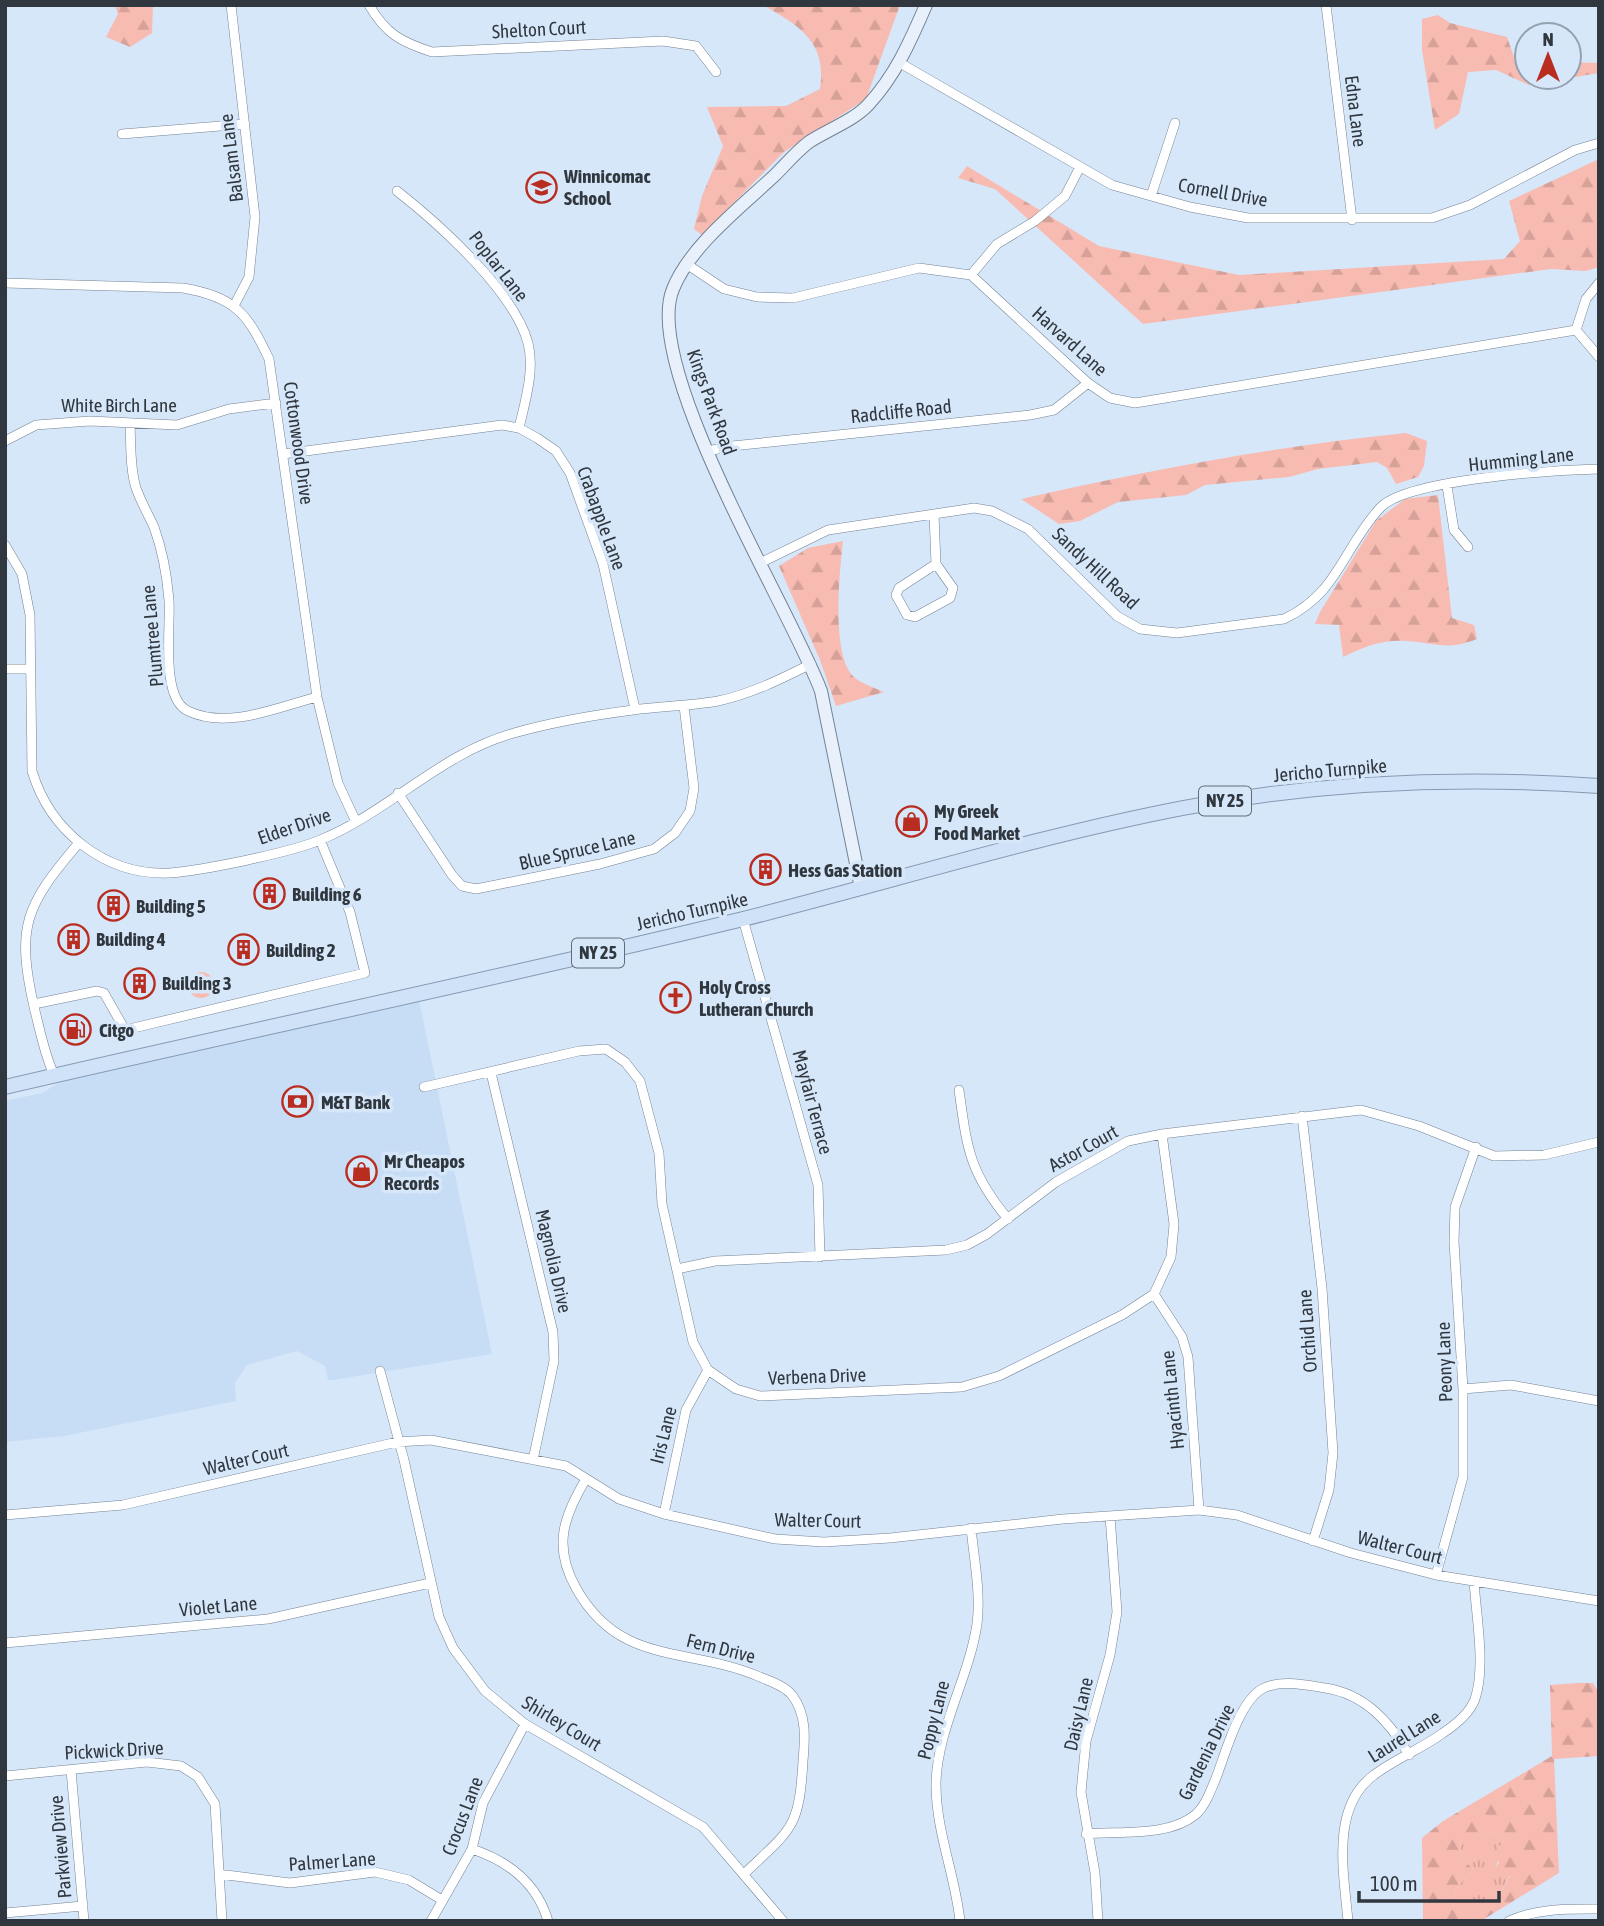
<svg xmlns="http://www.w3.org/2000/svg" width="1604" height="1926" font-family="'Asap Condensed',sans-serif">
	<defs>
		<pattern id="grass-tufts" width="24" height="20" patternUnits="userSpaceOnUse" patternTransform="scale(1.75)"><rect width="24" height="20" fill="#f8bbb1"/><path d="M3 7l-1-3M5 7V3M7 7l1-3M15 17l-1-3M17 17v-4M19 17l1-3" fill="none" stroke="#d5a199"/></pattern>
		<pattern id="forest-firs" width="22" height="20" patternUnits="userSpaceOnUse" patternTransform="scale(1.75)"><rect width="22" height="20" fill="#f8bbb1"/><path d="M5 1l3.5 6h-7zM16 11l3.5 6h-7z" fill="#d5a199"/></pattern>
	</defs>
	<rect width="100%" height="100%" fill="#d7e7fa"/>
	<path fill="#c7dcf5" d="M418,995L492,1354L333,1380H328L325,1366L297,1351L247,1365L235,1383L236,1401L64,1436L5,1442V1101L42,1093L80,1070Z"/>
	<path fill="url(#grass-tufts)" d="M1495,1833L1504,1842L1494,1873L1510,1875L1491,1910L1469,1917L1453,1909L1455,1890L1473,1869L1461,1858L1460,1838Z"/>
	<path fill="url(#forest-firs)" fill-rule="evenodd" d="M115,5H153L152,33L130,47L106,37L118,14Z
		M763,5H900L866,99L784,152L702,235L694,229L702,196L723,146L707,107L786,106L820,89C827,41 799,26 763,5Z
		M1438,15L1450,23L1507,37L1515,60L1527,61V77H1569V62L1599,63V73L1529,85L1496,70L1468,72L1459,114L1435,130L1422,50V19Z
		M1599,159V267L1586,271L1551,269L1143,324L995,189L958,178L967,166L1099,246L1239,275L1504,259L1520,241L1509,201Z
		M1406,433L1427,441L1424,466L1418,477L1396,484L1387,468L1377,462L1318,469L1289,477L1205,485L1186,495L1118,502L1080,521L1059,524L1021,499C1148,470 1276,446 1406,433Z
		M1438,495L1452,618L1474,625L1477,639C1447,651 1437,643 1407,641C1383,639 1363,647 1343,657L1339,625L1315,624L1320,612L1376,521L1405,499Z
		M843,541C840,570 830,658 855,678C863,684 875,688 884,692L836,706L820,660L779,566L808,548Z
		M1578,1683H1593L1599,1693V1756L1554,1759L1559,1873L1481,1921H1423L1422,1838L1443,1821L1552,1756L1550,1685ZM1495,1833L1504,1842L1491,1852L1499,1862L1493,1873L1510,1876L1491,1910L1469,1917L1453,1909L1455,1890L1473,1869L1461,1858L1460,1839Z"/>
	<path fill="#f8bbb1" d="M188 985a13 13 0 1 1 26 0a13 13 0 1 1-26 0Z"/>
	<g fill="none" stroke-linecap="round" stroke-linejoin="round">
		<defs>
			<path id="street" d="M231,5L255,217L249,277L235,304
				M369,5C386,34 401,42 432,52L663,41L696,46L716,72
				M1326,5L1352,220
				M900,63L1112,185L1190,207L1248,218H1432L1470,205L1575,150L1599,143
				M122,134L245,124
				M397,191C439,224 514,291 528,343C535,370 525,402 519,428
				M1151,196L1175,123
				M688,265L724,289L757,297L793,298L919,268L971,275L1088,383L1110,398L1135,403L1576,330
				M971,275L997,244L1035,221L1065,196L1080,167
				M5,283L183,288C234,297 247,312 269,359L317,697L338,783L356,822
				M1576,330L1586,299L1599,283
				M1576,330L1599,357
				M130,425C131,445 130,469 136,488C141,502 148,514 154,527C162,549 167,576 169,600C171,626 160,698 188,711C228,730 278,707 317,697
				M5,441L36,425L90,421L177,425L229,409L276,403
				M708,451L732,446L1030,415L1054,410L1088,383
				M283,454L502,425L519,428L537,438L556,451L570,473L603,564L635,709
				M1447,486L1454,530L1468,547
				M934,514L936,564L899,588L896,595L907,615L915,617L950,598L953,588L936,564
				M5,545L22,574L30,615L32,771C50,831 105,876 170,873C195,871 219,866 243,861C269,855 296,850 320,840C389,812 441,753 514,733C553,722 594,715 633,710C662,706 690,706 718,701C751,694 781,679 811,664
				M760,563L828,530L974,508L992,511L1028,529L1117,616L1140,629L1177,633L1284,619C1338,594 1343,548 1380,508C1406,479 1557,470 1599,469
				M5,669H29
				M398,793L452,875L462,886L476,889L600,864L654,849L675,833L690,811L694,788L684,706
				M743,919L818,1185L820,1257
				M34,1004L97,991L104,993L125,1030L365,973L350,912L320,840
				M491,1073L553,1332L554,1361L533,1460
				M54,1075C44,1053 40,1030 34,1007C16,927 25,906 78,844
				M424,1087L579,1051L606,1049L625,1062L640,1081L659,1153L662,1204L693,1342L708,1370L736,1389L760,1396L962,1387L999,1376L1122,1315L1154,1294L1171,1257L1174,1224L1162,1134
				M959,1090C967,1148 969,1172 1008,1219
				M1302,1116L1322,1288L1333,1453L1329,1490L1313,1541
				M677,1269L715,1261L946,1250L967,1245L987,1234L1056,1182L1128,1141L1162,1134L1361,1110L1419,1126L1494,1156L1544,1155L1599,1142
				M1154,1294L1182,1337L1188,1357L1199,1510
				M380,1371L404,1460L439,1617L453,1648L485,1691L525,1724L703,1827L783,1921
				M1463,1389L1511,1385L1599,1401
				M586,1479C563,1517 553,1547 576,1588C620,1667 688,1646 760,1677C770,1681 785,1686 792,1695C807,1715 805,1738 803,1761C799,1829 792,1828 745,1873
				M664,1514L686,1410L708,1370
				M5,1515L123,1505L397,1442L431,1440L566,1466L619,1499L664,1514L775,1539L824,1542L890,1538L1063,1519L1199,1510L1237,1515L1351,1553L1436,1575L1599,1601
				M1436,1575L1463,1477V1389L1454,1242L1455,1207L1476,1147
				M5,1643L268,1619L430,1583
				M71,1770L84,1921
				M5,1776L147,1762L181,1766L198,1777L215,1804L222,1921
				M1086,1834C1120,1831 1168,1837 1195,1815C1205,1807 1211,1790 1216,1778C1225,1755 1239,1702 1262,1689C1280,1679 1306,1685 1325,1688C1365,1694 1390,1722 1409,1755
				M472,1849C508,1861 537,1883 548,1921
				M219,1874L290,1883L375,1872L409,1880L442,1900
				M5,1913L83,1906
				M431,1921L472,1849L483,1803L525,1724
				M960,1921C955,1874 936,1832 936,1784C937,1729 969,1678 977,1624C981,1593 974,1559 971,1528
				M1098,1921L1095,1873L1081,1792L1086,1741L1110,1655L1117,1612L1110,1516
				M1348,1921C1344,1874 1330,1807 1374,1775C1395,1759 1421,1749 1443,1733C1455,1725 1470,1713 1475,1699C1486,1667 1476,1615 1474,1581
				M1509,1921C1537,1908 1569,1909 1599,1909"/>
			<path id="secondary" d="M861,888L821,691C790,608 641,367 673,289C690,246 741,207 775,175C786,164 797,151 809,142C827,130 853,121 868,105C895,76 910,42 926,5"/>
			<path id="primary" d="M5,1087C250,1030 495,979 739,920C887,883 1033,837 1183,808C1320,782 1460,776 1599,786"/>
		</defs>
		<use href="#street" stroke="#738293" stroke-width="10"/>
		<use href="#secondary" stroke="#738293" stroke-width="14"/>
		<use href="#primary" stroke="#849ab2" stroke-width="16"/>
		<use href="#street" stroke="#fff" stroke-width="9"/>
		<use href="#secondary" stroke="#e8f1fb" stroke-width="12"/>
		<use href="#primary" stroke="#d0e2f7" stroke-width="14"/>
	</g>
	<defs>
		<symbol id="school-ring" viewBox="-11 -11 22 22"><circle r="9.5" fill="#d7e7fa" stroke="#b92c20" stroke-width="1.5"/><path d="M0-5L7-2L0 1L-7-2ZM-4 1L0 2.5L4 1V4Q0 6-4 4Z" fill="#b92c20"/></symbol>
		<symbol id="shop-ring" viewBox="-11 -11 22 22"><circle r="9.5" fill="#d7e7fa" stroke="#b92c20" stroke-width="1.5"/><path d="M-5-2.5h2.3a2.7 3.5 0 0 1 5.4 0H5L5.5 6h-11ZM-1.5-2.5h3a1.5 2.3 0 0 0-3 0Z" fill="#b92c20"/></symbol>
		<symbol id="building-ring" viewBox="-11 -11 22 22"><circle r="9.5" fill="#d7e7fa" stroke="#b92c20" stroke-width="1.5"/><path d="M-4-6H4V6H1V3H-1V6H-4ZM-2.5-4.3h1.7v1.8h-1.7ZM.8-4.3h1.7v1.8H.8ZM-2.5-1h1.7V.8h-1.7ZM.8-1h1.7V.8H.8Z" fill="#b92c20"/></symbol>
		<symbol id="church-ring" viewBox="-11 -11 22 22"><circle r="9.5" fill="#d7e7fa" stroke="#b92c20" stroke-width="1.5"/><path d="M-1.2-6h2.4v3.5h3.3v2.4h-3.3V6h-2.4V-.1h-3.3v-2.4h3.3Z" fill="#b92c20"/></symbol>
		<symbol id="fuel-ring" viewBox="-11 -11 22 22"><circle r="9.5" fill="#d7e7fa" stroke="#b92c20" stroke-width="1.5"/><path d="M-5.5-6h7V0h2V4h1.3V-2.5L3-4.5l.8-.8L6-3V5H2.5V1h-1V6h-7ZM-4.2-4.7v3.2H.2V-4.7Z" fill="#b92c20"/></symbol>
		<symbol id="bank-ring" viewBox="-11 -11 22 22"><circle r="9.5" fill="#d7e7fa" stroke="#b92c20" stroke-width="1.5"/><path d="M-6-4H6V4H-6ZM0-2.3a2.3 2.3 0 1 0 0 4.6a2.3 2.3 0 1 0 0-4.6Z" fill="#b92c20"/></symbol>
	</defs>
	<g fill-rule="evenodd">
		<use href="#school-ring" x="524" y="170" width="35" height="35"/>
		<use href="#shop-ring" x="894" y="804" width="35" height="35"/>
		<use href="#building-ring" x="748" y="852" width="35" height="35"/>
		<use href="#building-ring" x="252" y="876" width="35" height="35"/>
		<use href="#building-ring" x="96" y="888" width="35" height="35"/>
		<use href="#building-ring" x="56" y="922" width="35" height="35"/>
		<use href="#building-ring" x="226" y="932" width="35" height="35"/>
		<use href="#building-ring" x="122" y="966" width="35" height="35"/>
		<use href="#church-ring" x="658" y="980" width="35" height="35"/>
		<use href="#fuel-ring" x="58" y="1012" width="35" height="35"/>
		<use href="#bank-ring" x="280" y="1084" width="35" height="35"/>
		<use href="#shop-ring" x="344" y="1154" width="35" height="35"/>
	</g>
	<g text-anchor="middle" stroke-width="7" stroke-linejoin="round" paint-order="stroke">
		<g fill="#d7e7fa" stroke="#626c76" stroke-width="2">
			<rect x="1199" y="786.5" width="52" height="29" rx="5"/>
			<rect x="572" y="938.5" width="52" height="29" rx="5"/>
		</g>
		<g font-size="18" font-weight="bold" fill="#30373e">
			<text x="1225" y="807">NY 25</text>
			<text x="598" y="959">NY 25</text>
		</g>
		<g font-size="19" fill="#30373e" stroke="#d7e7fa">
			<text transform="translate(539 29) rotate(-3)" y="7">Shelton Court</text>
			<text transform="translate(1356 111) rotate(83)" y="7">Edna Lane</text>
			<text transform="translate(231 158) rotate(-97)" y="7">Balsam Lane</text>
			<text transform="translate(1223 192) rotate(10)" y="7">Cornell Drive</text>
			<text transform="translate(499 266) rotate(52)" y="7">Poplar Lane</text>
			<text transform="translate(1070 341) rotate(42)" y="7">Harvard Lane</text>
			<text transform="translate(712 402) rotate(70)" y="7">Kings Park Road</text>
			<text x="119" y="412">White Birch Lane</text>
			<text transform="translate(901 411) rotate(-6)" y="7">Radcliffe Road</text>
			<text transform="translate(299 443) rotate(82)" y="7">Cottonwood Drive</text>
			<text transform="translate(1521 459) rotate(-6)" y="7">Humming Lane</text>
			<text transform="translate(602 518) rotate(70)" y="7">Crabapple Lane</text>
			<text transform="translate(1096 568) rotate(43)" y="7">Sandy Hill Road</text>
			<text transform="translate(152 636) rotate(-95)" y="7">Plumtree Lane</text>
			<text transform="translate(1330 770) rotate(-5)" y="7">Jericho Turnpike</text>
			<text transform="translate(294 826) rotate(-19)" y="7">Elder Drive</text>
			<text transform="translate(577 850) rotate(-13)" y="7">Blue Spruce Lane</text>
			<text transform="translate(692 911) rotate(-13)" y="7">Jericho Turnpike</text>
			<text transform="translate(813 1102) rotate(75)" y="7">Mayfair Terrace</text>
			<text transform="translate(1083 1148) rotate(-29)" y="7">Astor Court</text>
			<text transform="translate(554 1261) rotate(77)" y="7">Magnolia Drive</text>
			<text transform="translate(1307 1331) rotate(-94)" y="7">Orchid Lane</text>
			<text transform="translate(1444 1362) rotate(-92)" y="7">Peony Lane</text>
			<text transform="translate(817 1376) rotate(-2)" y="7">Verbena Drive</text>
			<text transform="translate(1172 1400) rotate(-96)" y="7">Hyacinth Lane</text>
			<text transform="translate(663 1435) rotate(-76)" y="7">Iris Lane</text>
			<text transform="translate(246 1459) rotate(-13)" y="7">Walter Court</text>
			<text transform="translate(818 1520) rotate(1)" y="7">Walter Court</text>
			<text transform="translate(1400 1547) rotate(14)" y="7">Walter Court</text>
			<text transform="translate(218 1606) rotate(-5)" y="7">Violet Lane</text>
			<text transform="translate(721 1648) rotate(14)" y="7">Fern Drive</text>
			<text transform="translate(1078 1714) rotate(-77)" y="7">Daisy Lane</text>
			<text transform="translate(933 1720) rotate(-76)" y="7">Poppy Lane</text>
			<text transform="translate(562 1723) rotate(31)" y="7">Shirley Court</text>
			<text transform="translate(1404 1736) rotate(-32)" y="7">Laurel Lane</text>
			<text transform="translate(114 1750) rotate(-3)" y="7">Pickwick Drive</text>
			<text transform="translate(1206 1752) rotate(-64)" y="7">Gardenia Drive</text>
			<text transform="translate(462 1816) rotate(-69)" y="7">Crocus Lane</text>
			<text transform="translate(60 1847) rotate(-95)" y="7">Parkview Drive</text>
			<text transform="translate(332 1861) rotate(-4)" y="7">Palmer Lane</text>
		</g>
		<g font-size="19" font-weight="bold" fill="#30373e" stroke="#d7e7fa" text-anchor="start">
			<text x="564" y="183">Winnicomac<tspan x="564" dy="22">School</tspan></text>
			<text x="934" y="818">My Greek<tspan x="934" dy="22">Food Market</tspan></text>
			<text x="788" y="877">Hess Gas Station</text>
			<text x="292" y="901">Building 6</text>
			<text x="136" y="913">Building 5</text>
			<text x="96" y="946">Building 4</text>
			<text x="266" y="957">Building 2</text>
			<text x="162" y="990">Building 3</text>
			<text x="699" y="994">Holy Cross<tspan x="699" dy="22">Lutheran Church</tspan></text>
			<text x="99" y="1037">Citgo</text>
			<text x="321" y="1109">M&amp;T Bank</text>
			<text x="384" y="1168">Mr Cheapos<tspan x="384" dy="22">Records</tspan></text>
		</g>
	</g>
	<rect width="1604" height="1926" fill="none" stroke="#30373e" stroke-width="14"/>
	<g transform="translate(1548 56)"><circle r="33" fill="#d7e7fa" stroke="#94a1af" stroke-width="2"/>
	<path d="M0-5L12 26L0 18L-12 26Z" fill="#b92c20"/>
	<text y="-10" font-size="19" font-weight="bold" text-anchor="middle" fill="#30373e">N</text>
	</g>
	<path d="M1359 1891v10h140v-10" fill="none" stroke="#30373e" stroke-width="3.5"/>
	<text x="1370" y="1891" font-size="21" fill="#30373e" stroke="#d7e7fa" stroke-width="5" paint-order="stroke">100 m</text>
</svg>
